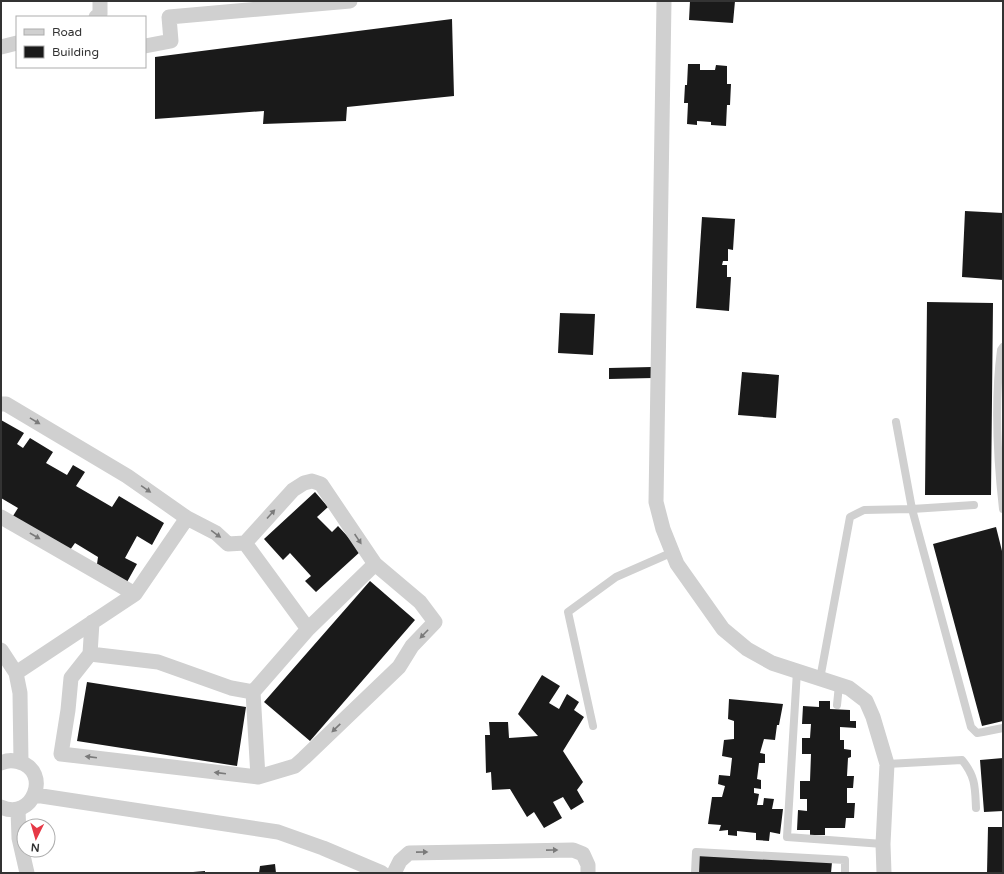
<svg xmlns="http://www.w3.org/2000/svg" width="1004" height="874" font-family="'Varela Round',sans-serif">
	<rect width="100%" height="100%" fill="#fff"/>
	<path fill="#1a1a1a" d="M690,1H735L733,23L689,20Z
		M452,19L454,96L347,107L346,121L263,124L264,111L155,119V57Z
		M688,64H700V70H715L716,65L727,66V84H731L730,105H727L726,126L711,125V122L697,121V125L687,124L688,103H684L685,85H687Z
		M965,211L1003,213V280L962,277Z
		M702,217L735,219L733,250L728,249V261H723L722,265H727V277H731L729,311L696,308Z
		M927,302L993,303L991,495H925Z
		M560,313L595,314L593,355L558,353Z
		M652,367L653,378L609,379V368Z
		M742,372L779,375L776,418L738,415Z
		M1,420L24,433L17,444L23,448L30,438L53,452L46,463L67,475L73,465L85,472L76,486L112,507L119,496L164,523L152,545L137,536L125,558L137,564L127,582L97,564L98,557L75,543L70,550L13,516L18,508L1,498Z
		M315,492L328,507L317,517L332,532L338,526L361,551L316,592L305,581L311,576L290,553L283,560L264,539Z
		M996,527L1003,555V721L982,726L933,544Z
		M370,581L415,620L310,741L264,702Z
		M542,675L560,686L549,703L559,709L567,694L579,702L574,710L584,717L563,751L583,782L577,790L584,802L571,810L563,797L553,802L562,818L544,828L534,812L527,817L510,789L492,790L491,772L486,773L485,735H490L489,722H508L509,738L538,736L518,714Z
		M87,682L246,707L237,766L77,741Z
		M729,699L783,704L779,725H777L775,740L764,739L760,753L765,754V763H759L757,779L761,780V789L754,788V793L759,794L757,805H763L764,798L774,799L772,809H783L780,834L770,832L769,841L756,840V833L737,831V836L728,835V830L719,831L721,825L708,824L712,797H722L725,786L718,784L719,775L730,776L732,758L722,756L724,740L734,739V721L728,719Z
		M819,701H830V709L850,710V721H856V728L840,727V740H844V749L851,750V757L848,758L847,776H854L853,788H847V803H855L854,818H846L845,828H825V835H810V830H797L798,810L807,811V799H800V781H810L811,754H802V738H810L811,724H802L803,706L819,707Z
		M1003,758V811L984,812L980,760Z
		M988,827H1003V873H987Z
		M699,854L832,862L831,873H698Z
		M275,864L276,873H259L260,866Z
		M205,871V873H193V872Z"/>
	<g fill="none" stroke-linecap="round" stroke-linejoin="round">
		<path stroke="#d0d0d0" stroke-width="8" d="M1003,347L1001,350C994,403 997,456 1003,509
			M974,505L912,509L971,727L977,733L983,732L1003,728
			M797,671L787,837L883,844
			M820,679L850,517L864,510L912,509L896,422
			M837,705L839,685
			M593,726L568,612L616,577L673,552
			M887,764L962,760C976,777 975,788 976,808
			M695,873L696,852L845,860V873"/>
		<path stroke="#d0d0d0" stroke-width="15" d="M664,1L656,502L663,529L677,564L723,629L747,649L772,663L849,688L866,701L873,717L887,764L883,844L884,873
			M96,17L100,14V1
			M145,46L171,41L169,17L350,1
			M1,47L17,43
			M1,404H6L127,476L187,518L135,594L16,673
			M1,517L135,594
			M245,543L308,629
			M92,622L90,654L158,662L231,688L253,692
			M1,650L16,673L20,693L21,762
			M90,654L71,678L68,710L61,754L258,777L295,766L304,758L399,667L412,646L435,622L420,602L375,564L321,484L312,481L304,483L293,490L245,543L228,544L216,533L187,518
			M1,763C7,760 13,760 19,762C52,771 33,822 1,807
			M258,777L253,692L308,629L375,564
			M35,795L278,832L323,848L382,873
			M18,809L19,838L27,873
			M394,873L400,861L409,853L573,850L583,854L588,865V873"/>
	</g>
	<defs><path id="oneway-solid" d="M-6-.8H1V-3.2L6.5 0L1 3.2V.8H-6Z"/></defs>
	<g fill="#7a7a7a">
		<use href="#oneway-solid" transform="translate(35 421) rotate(31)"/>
		<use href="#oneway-solid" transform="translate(146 489) rotate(35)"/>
		<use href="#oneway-solid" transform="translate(271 514) rotate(-48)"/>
		<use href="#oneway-solid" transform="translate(216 534) rotate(36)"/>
		<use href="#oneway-solid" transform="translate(35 536) rotate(30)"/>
		<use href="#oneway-solid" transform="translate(358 539) rotate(56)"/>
		<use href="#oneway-solid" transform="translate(424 634) rotate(134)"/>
		<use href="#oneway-solid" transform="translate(336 728) rotate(136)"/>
		<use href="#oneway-solid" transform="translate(91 757) rotate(-173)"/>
		<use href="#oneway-solid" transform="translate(220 773) rotate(-173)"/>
		<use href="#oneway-solid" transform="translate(552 850) rotate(-1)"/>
		<use href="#oneway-solid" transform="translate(422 852) rotate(-1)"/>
	</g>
	<rect width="1004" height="874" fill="none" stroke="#333333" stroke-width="4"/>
	<rect x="16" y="16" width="130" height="52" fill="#ffffff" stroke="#adadad"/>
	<rect x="24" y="29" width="20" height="6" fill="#d0d0d0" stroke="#adadad"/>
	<text x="52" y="36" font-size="12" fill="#333333">Road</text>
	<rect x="24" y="46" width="20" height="12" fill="#1a1a1a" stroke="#adadad"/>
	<text x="52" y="56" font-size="12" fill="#333333">Building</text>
	<g transform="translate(36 838) rotate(185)"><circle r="19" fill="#ffffff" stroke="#adadad"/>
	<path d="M0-3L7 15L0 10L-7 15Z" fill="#e63946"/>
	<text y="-6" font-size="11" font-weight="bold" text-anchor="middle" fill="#333333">N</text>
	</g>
</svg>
